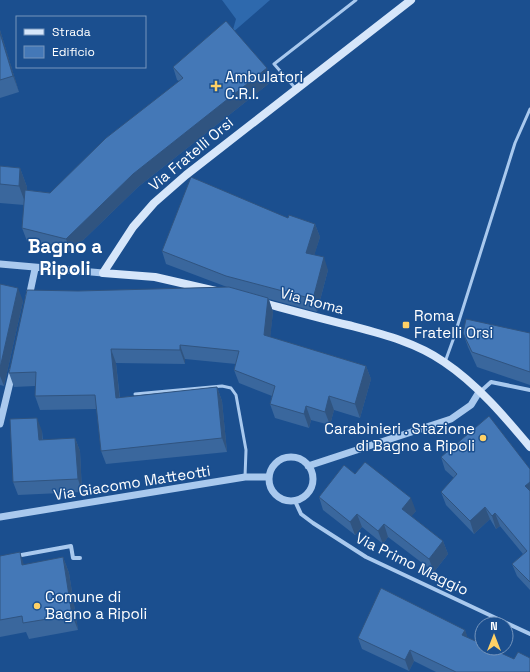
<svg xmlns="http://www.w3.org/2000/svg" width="530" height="672" font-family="'Space Grotesk',sans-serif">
	<rect width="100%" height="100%" fill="#1b4f8f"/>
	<path fill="#2e69ad" d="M222,0H270L232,33L236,19Z"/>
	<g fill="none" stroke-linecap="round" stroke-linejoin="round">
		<path stroke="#a9c9ee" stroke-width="3" d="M296,89L274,64L356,0
			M445,362L453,340L515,143L530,109
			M135,394L222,386L231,388L236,395L246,450L245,477"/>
		<path stroke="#a9c9ee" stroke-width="4" d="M480,392L491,382L530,390
			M295,501L301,514L313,523L366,557L530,634
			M16,556L71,546L73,558H80"/>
		<path stroke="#a9c9ee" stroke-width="7" d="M0,264L103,273
			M29,297L35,269
			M0,424L13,370
			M269 479a22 22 0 1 1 44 0a22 22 0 1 1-44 0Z
			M308,466L451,419L471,405L479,392
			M0,517L245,477H269"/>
		<path stroke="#d6e6fa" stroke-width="8" d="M216,291L155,277L103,273L133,227L154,203L186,175L411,0
			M260,302C290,310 319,318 348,325C382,334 415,342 444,362C477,384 505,417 530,447"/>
	</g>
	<path fill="#3a679d" d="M0,30L19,92L0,98Z
		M173,67L267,68L272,81L138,187L71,252L27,241L22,228L24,205L0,203V166L20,168L27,187V190L50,193L179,81L177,80Z
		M288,218L315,224L320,237L314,255L328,270L317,312L269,299L273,312L270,337L366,366L371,379L360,418L334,410L330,425L311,420L309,428L275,418L270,404L272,396L239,383L234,370L236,364L185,359V364L116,363L120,398L217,387L222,401L227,452L106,464L101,451L97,409L40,410L35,396V386L14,387L9,373L78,291L227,287L166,264L162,251Z
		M0,284L23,301L4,386L0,385Z
		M463,333H530V385L477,367L468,347Z
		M42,431L43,440L75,438L80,451L82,492L18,495L13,482Z
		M441,457L530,469V590L517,576L512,564L523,554L500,526L496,529L490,519L474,534L446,505L441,492L454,478L445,470Z
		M355,474L416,511L411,516L443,541L448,554L434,572L388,537L383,544L362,527L355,535L323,510L319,497Z
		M0,556L24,565L63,557L69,573L78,630L29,639L26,632L0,637Z
		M465,630L467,637L530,672H436L414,661L409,671L362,649L358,638Z"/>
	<path fill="#305480" d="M0,30L19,92L13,76L0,33Z
		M267,68L272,81L138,187L71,252L66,239L133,174Z
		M20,168L27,187L26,205L19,186Z
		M315,224L320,237L311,266L306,253Z
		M324,257L328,270L317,312L313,299Z
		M18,288L23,301L4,386L0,376V368Z
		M268,298L273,312L269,349L264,335Z
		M180,345L185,359V364L180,350Z
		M111,349L116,363L121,412L116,398Z
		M366,366L371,379L360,418L355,404Z
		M217,387L222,401L227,452L222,438Z
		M329,396L334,410L330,425L325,412Z
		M306,406L311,420L309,428L304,414Z
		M37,418L42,431L43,453L39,440Z
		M75,438L80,451L82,492L78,479Z
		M530,482V498L525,486Z
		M411,498L416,511L407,522L402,509Z
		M485,507L490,519L474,534L470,521Z
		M495,513L500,526L496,529L492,516Z
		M357,514L362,527L355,535L350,522Z
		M384,524L388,537L383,544L378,531Z
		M443,541L448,554L434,572L429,559Z
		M20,552L25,568L22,565Z
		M63,557L69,573L78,630L72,615Z
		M465,630L469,641L462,635Z
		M410,650L414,661L409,671L405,660Z"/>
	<path fill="#4478b7" stroke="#305480" d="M226,21L267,68L133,174L66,239L22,228L25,190L50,193L106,138L183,78L173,67Z
		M0,33L13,76L0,80Z
		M0,166L20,168L19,186L0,184Z
		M191,177L288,218L289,215L315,224L306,253L324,257L313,299L226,276L162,251Z
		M0,284L18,288L0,368Z
		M229,287L268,298L264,335L366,366L355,404L329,396L325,412L306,406L304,414L270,404L275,386L234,370L239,351L180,345V350L111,349L116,398L217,387L222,438L101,451L95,395L35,396L36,372L9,373L27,290L78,291Z
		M466,319L530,333V372L472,352L463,333Z
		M489,416L530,469V482L525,486L530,491V582L512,564L527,551L495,513L492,516L485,507L470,521L441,492L457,474L441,457Z
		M37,418L39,440L75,438L78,479L13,482L10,419Z
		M365,462L411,498L402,509L443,541L429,559L384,524L378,531L357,514L350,522L319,497L344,465L355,474Z
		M20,552L22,565L63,557L72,615L23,623L22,616L0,620V556Z
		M381,588L465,630L462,635L482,644V648H490L514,659L518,652L530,658V672H456L410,650L405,660L358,638Z"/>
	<g fill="#ffd166" stroke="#1b4f8f" stroke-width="1.5">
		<path d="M214 80h4v4h4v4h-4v4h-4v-4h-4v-4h4z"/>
		<rect x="402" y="321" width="8" height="8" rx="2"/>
		<circle cx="483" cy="438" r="4"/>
		<circle cx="37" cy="606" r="4"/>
	</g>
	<g text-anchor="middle" stroke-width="3" stroke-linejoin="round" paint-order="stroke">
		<g font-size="15" fill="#fff" stroke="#1b4f8f" text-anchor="start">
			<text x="225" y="82">Ambulatori<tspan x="225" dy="17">C.R.I.</tspan></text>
			<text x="414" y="321">Roma<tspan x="414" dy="17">Fratelli Orsi</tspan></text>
			<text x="475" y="434" text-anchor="end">Carabinieri . Stazione<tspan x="475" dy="17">di Bagno a Ripoli</tspan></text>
			<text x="45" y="602">Comune di<tspan x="45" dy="17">Bagno a Ripoli</tspan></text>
		</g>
		<g font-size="15" fill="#fff" stroke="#1b4f8f">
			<text transform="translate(191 154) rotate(-40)" y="5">Via Fratelli Orsi</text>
			<text transform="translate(312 301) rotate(15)" y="5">Via Roma</text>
			<text transform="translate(132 483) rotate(-9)" y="5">Via Giacomo Matteotti</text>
			<text transform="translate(412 564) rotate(26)" y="5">Via Primo Maggio</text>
		</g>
		<g font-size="19" font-weight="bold" fill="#fff" stroke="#1b4f8f">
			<text x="65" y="253">Bagno a<tspan x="65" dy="22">Ripoli</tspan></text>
		</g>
	</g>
	<rect x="16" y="16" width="130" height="52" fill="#1b4f8f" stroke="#7695bc"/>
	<rect x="24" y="29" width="20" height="6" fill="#d6e6fa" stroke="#7695bc"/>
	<text x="52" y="36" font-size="12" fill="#ffffff">Strada</text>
	<rect x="24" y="46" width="20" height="12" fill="#4478b7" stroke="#7695bc"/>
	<text x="52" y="56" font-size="12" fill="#ffffff">Edificio</text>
	<g transform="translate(494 636)"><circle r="19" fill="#1b4f8f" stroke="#7695bc"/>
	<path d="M0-3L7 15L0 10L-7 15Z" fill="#ffd166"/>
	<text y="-6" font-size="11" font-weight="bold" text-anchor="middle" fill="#ffffff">N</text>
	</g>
</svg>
